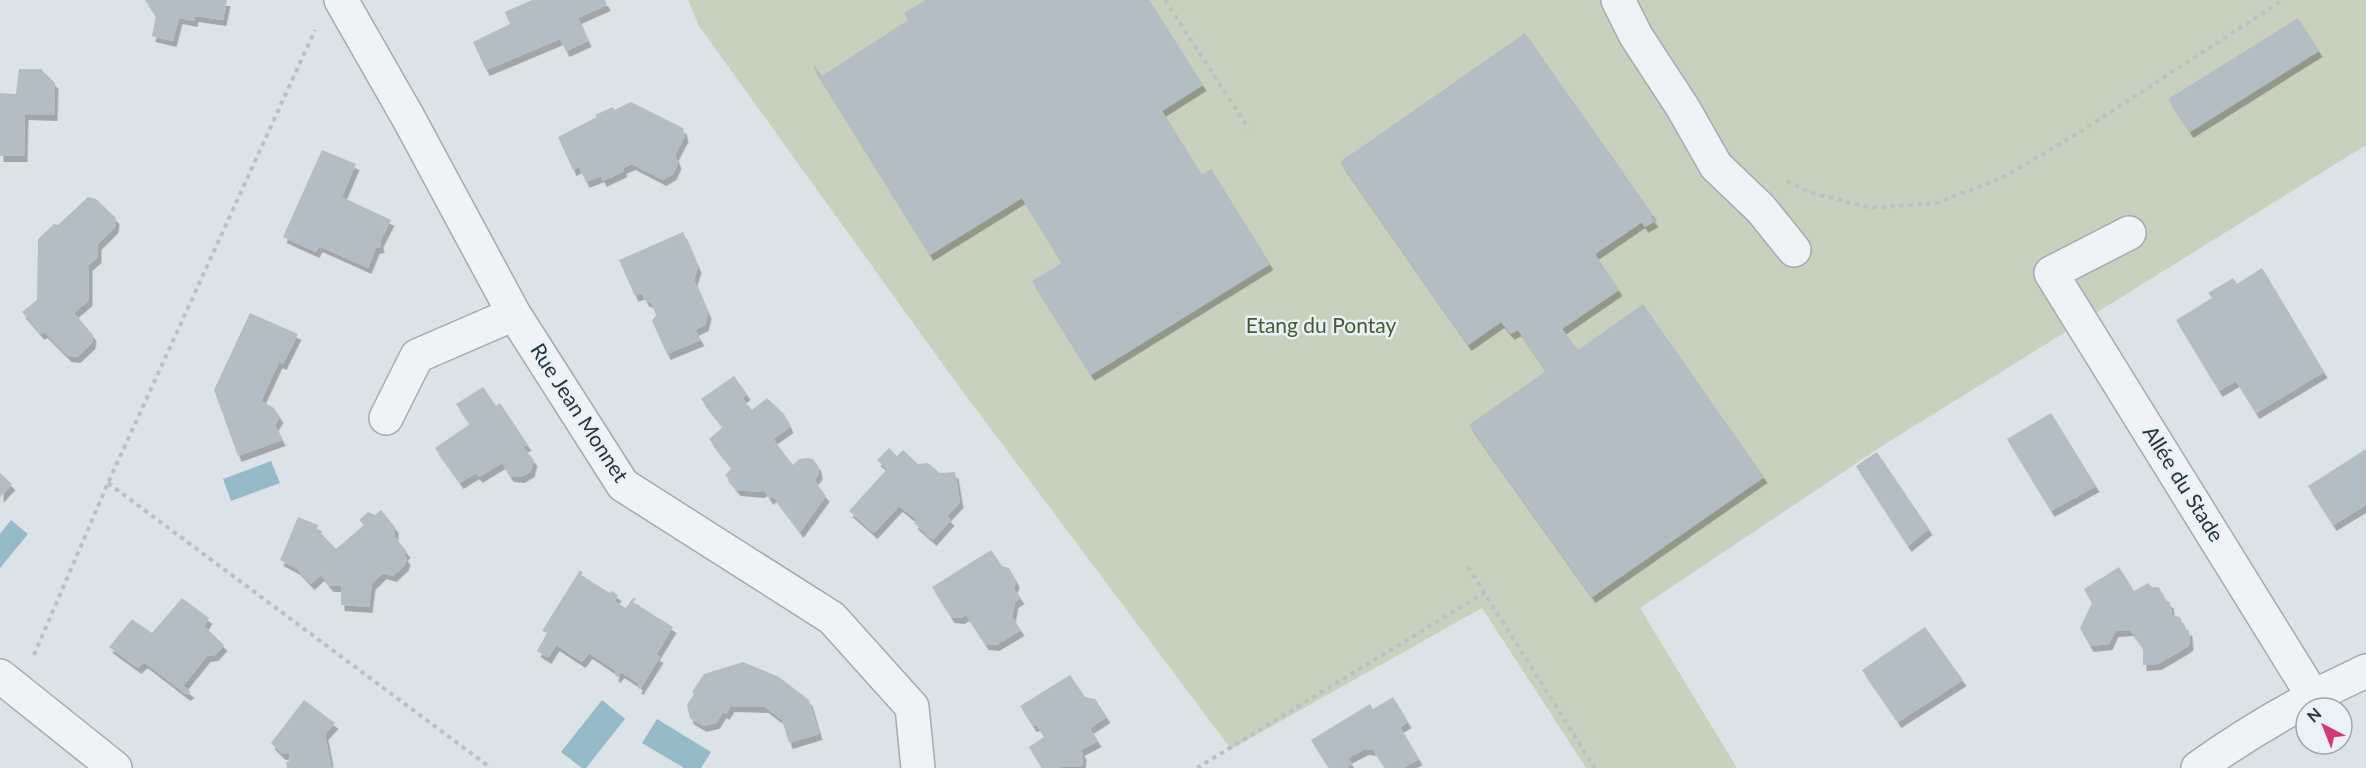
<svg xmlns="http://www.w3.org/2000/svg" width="2366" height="768" font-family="Lato,sans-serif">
	<defs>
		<filter id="shadow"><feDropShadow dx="3.5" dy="6" stdDeviation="0" flood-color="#0004"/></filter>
	</defs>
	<rect width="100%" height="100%" fill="#dce3e7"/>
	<path fill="#c7d1bd" d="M688,0H2366V145L1882,446L1640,608L1737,768H1586L1482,608L1231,749L952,377L699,26Z"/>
	<path fill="#95bbc9" d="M271,461L280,483L231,501L223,479Z
		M11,520L28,534L0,568V534Z
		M602,700L625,719L586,768H582L561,752Z
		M657,719L711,752L701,768H684L642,743Z"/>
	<path fill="#b3bdc4" filter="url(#shadow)" d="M145,0H227L223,20L195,16L194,21L179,18L173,41L152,36L156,16Z
		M532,0H605L607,5L578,18L588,41L566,51L560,39L486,70L473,42L510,24L505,12Z
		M926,0H1149L1203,85L1162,111L1202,175L1211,169L1270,264L1091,375L1032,281L1062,263L1022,198L930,255L813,67L815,66L822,76L908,20L904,13Z
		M2298,18L2319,51L2190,132L2168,99Z
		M1525,33L1653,215L1651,216L1655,221L1645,227L1642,222L1595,254L1619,290L1562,329L1578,350L1643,304L1764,477L1592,597L1469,425L1546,371L1518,330L1511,334L1501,322L1468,345L1340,162Z
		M19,69H41L55,83L54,115L25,114L24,156H0V93L16,94Z
		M631,102L683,128L685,136L675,155L678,163L673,174L663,180L632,164L623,168L624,171L603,181L601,176L586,182L579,167L573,170L558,137L597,117L595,115L613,107L614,110Z
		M322,150L356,164L342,197L391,220L380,241L381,247L376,248L368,268L319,246L316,252L283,237Z
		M88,197L96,199L116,218L115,227L98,244V257L89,265V300L74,313L93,335L92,343L77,357L68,356L44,332L41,334L22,312L37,300L38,239L54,224L58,225Z
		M683,232L698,267L694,280L708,313L705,325L695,330L701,340L667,354L652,321L656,315L651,303L645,300L642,293L635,296L619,260Z
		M2262,268L2324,372L2256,413L2236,381L2219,391L2176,320L2212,298L2208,293L2233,278L2237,284Z
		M250,313L298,334L283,364L279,362L261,401L274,408L280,417L275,425L282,440L238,456L214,390Z
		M734,376L747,394L742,398L752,410L767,398L784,414L790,427L773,439L793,465L799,459L808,458L813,459L818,466L819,474L814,480L826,496L800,532L773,496L770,499L764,490L761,492L737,490L725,475L732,468L709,439L723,427L701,399Z
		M483,387L496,406L500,403L528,445L523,447L534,460L531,471L521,477L510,476L502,463L479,477L476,473L460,483L435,448L470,424L456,404Z
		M2051,413L2096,486L2051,511L2007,439Z
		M889,448L897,456L903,450L918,464L928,463L940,473L955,472L960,502L947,516L951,520L933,540L914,523L917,520L899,506L874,533L849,511L887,469L877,460Z
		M2366,449V505L2333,525L2308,486Z
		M1877,452L1929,529L1908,546L1856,466Z
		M0,473L12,484L0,497Z
		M381,510L395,527V537L407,552L404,555L407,559L405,565L393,576L383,573L372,584L369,607L341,605V586H330L321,575L311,584L297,569L280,560L298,517L318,525L317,529L336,549L364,525L359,520L368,512L375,515Z
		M991,550L1002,566L1009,568L1016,581L1014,589L1021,598L1015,602L1012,617L1021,630L996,645L985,644L966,615L961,618L951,617L932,587Z
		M2119,567L2134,591L2148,583L2152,587H2159L2165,600L2170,602L2172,615L2180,617L2184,629L2189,630L2190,644L2187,647L2158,664L2143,665V648L2130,630L2115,631L2109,644L2090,646L2080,628L2092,603L2084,589Z
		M580,570L583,573L581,575L610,593L612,591L618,595L614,601L626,608L633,598L636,599L633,602L673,627L656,655L660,657L640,689L638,688L639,684L621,672L617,677L615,675L616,671L589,653L582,662L556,645L548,658L537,651L547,633L542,631Z
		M182,598L209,618L204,626L224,645L215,655L207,656L183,686L191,692L187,695L144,662L138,668L109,647L132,619L152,633Z
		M1925,627L1963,680L1898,722L1862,670Z
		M743,662L779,677L809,700L819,734L789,743L782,720L765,707L731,706L726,714L723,712L716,723L703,726L690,718L687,705L694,694L692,692L704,674Z
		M1070,675L1085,697L1095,699L1107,717L1090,728L1098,741L1081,750L1083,754L1082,766L1042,768L1029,747L1044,737L1037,725L1033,726L1020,706Z
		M1393,697L1408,722L1400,727L1419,759L1403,768H1385L1373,750L1365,749L1348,758L1352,764L1346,768H1329L1311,740L1370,704L1373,709Z
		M304,700L335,723L325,734L331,766L334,768H287L286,762L290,760L289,753L282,754L271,743Z"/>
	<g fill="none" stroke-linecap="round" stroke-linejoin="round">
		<defs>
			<path id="minor" d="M341,0L409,119L514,314L623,485L832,618L912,707L918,768
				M1618,0L1636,36L1683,108L1716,166L1761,209L1794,250
				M2129,233L2051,273L2313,696
				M386,418L417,356L514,314
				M0,676L115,768
				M2198,768C2251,730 2307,698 2366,671"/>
		</defs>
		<use href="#minor" stroke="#a1abb1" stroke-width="36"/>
		<path stroke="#bac1c5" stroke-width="4" stroke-dasharray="4.5 4.5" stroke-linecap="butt" d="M1165,0L1249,129
			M1787,181L1809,192L1871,208L1936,203L2002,178L2080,132L2283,0
			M108,483L491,768
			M1468,567L1595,768
			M34,655L108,483L315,30
			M1197,768L1484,593"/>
		<use href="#minor" stroke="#eff3f5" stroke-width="33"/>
	</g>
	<g text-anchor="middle" stroke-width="5" stroke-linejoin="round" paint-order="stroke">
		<g font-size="21" fill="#435a32" stroke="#ebf2f5">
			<text x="1321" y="333">Etang du Pontay</text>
		</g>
		<g font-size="21" fill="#25343e" stroke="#ebf2f5">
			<text transform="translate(579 413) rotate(57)" y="7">Rue Jean Monnet</text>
			<text transform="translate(2183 484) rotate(58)" y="7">Allée du Stade</text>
		</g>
	</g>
	<g transform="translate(2324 726) rotate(318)"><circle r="28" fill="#ebf2f5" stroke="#9ca6ac" stroke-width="1.5"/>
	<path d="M0-4.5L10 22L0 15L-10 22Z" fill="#d33a75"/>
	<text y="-9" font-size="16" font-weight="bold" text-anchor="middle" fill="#25343e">N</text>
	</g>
</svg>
